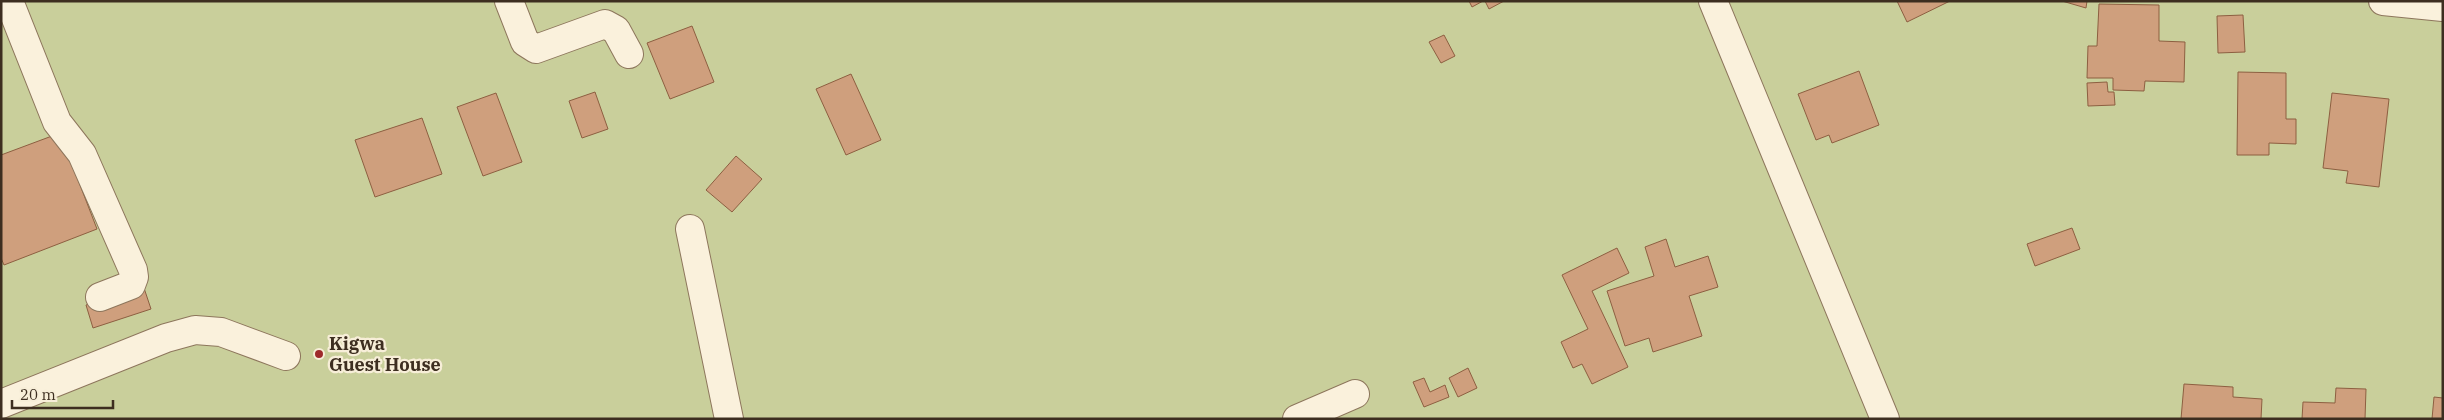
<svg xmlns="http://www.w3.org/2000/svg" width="2444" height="420" font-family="'IBM Plex Serif',serif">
	<rect width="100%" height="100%" fill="#f0e4c8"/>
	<path fill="#c9cf9b" d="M1,1H2443V419H1Z"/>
	<path fill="#cf9f7d" stroke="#8d5f41" d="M1469,1H1483L1472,7Z
		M1485,1H1504L1489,9Z
		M1897,1H1950L1907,22Z
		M2062,1H2087L2086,8Z
		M2099,4L2159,5V41L2185,42L2184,82L2145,81L2144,91L2113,90V78H2087L2088,46H2097Z
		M2243,15L2245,52L2218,53L2217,16Z
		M692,26L714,82L670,99L647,43Z
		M1444,35L1455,56L1441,63L1429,42Z
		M1859,71L1879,125L1832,143L1829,135L1816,140L1798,94Z
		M2238,72L2286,73V119H2296V144L2269,143V155H2237Z
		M851,74L881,140L846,155L816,89Z
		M2107,82L2108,92H2114L2115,105L2088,106L2087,83Z
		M595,92L608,129L582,138L569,101Z
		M496,93L522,162L483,176L457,107Z
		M2332,93L2389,99L2379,187L2346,183L2348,171L2323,168Z
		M422,118L442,174L375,197L355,140Z
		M60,133L97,229L4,265L1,258V155Z
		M736,156L762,179L732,212L706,190Z
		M2072,228L2080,249L2035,266L2027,244Z
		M1666,239L1675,267L1708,256L1718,287L1689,296L1702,336L1653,352L1649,338L1625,346L1607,291L1654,276L1645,247Z
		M1617,248L1629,273L1592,291L1628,367L1592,384L1582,364L1573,368L1561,342L1588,329L1562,275Z
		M143,285L151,309L93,328L86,305Z
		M1468,368L1477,388L1458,397L1449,378Z
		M1424,378L1430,392L1445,385L1449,397L1424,407L1413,382Z
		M2184,384L2233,387V397L2262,399L2261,419H2181Z
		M2336,388L2366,389L2365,419H2302L2303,402L2335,403Z
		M2434,397L2443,398V419H2432Z"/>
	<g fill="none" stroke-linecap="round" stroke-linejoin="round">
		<defs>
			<path id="minor" d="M9,1L57,122L82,154L133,270L134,277L131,285L100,297
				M509,1L525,42L536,49L605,24L616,30L629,54
				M1713,1L1885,419
				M2383,1L2443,7
				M690,229L729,419
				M1,404L166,338L195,330L221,332L286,356
				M1297,419L1355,394"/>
		</defs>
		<use href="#minor" stroke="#8d765c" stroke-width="30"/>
		<use href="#minor" stroke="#faf1dc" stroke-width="28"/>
	</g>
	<circle fill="#9e2a2b" stroke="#f7eed8" stroke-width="2" cx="319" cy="354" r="5"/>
	<g text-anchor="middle" stroke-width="4.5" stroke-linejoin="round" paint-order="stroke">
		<g font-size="18" font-weight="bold" fill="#3d2e20" stroke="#f7eed8" text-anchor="start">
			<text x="329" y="350">Kigwa<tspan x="329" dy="21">Guest House</tspan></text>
		</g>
	</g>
	<rect width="2444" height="420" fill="none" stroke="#3d2e20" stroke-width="5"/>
	<path d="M12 400v8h101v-8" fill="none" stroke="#3d2e20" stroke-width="2.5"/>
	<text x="20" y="400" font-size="15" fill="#3d2e20" stroke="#f7eed8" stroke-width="4" paint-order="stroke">20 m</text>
</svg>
